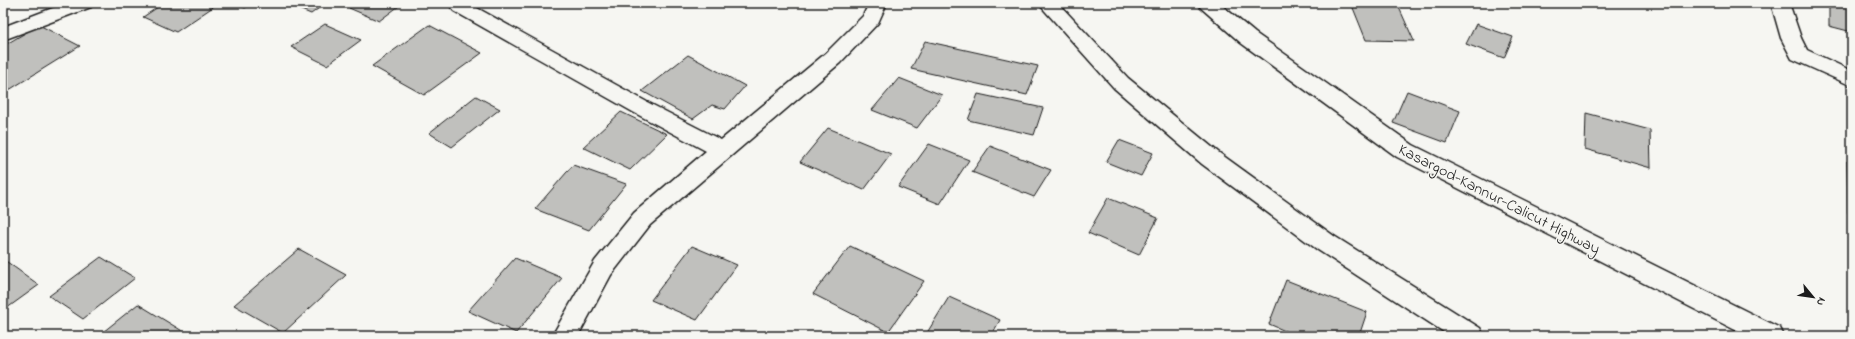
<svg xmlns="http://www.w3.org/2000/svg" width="1855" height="339" font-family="'Indie Flower',sans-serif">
	<rect width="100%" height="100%" fill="#f6f6f2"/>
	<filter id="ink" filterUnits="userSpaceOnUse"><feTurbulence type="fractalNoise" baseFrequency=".025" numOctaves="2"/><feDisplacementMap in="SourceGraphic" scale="8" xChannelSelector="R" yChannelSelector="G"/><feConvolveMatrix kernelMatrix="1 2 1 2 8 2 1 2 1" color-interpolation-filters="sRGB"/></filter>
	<g filter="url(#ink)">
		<path fill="#c0c0bd" stroke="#1c1c1c" d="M164,3H203L213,7L176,32L143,17Z
			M236,3H252L245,8Z
			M284,3H326L311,14Z
			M356,3H403L379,21L349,8Z
			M1351,3H1397L1414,41L1366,40Z
			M1829,3H1852V32L1829,26Z
			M325,24L361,40L327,65L291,47Z
			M1476,24L1513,37L1504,58L1466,44Z
			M39,25L80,46L9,90L3,87V46Z
			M429,25L482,53L424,95L372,66Z
			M925,41L1038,66L1027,95L911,69Z
			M688,55L745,86L725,109L712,105L693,119L642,91Z
			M899,78L942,95L917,128L872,110Z
			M1407,91L1460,111L1447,143L1393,123Z
			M978,94L1043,108L1034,135L968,120Z
			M476,96L500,109L452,147L429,133Z
			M621,112L667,134L630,170L583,147Z
			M1586,113L1650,130L1651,168L1585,149Z
			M828,128L891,154L864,190L800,162Z
			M1119,140L1153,153L1141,176L1106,162Z
			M929,144L969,160L940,204L898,187Z
			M990,146L1051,170L1034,197L972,172Z
			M1847,161L1852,163V215L1848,213Z
			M573,165L626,184L589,230L535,209Z
			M1108,198L1158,218L1139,255L1088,233Z
			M692,246L737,265L697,320L651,300Z
			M850,246L924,281L888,332L813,294Z
			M299,249L346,275L283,333L234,305Z
			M101,257L135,278L83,319L49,296Z
			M515,258L562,278L516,333L468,311Z
			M3,259L39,285L3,311Z
			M1286,280L1367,312L1359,336H1297L1269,324Z
			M949,297L1000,320L991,336H925Z
			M138,304L184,332L180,336H98Z
			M646,330L657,336H640Z"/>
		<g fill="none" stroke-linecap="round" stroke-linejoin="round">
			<defs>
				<path id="street" d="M66,3H93L91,7L3,40V27Z
					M448,3H468L647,102L721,140L826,53L863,16L869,3H887L878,23L840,63L650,225L611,275L578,336H552L595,261L634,213L706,151L633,112L454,11Z
					M1771,3H1789L1801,38L1807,50L1852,71V86L1792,59L1781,38Z"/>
				<path id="highway" d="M1038,3H1058L1128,78L1218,152L1334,236L1480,328L1484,336H1450L1318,250L1202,164L1114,88Z
					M1198,3H1219L1255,33L1413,145L1780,328L1784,336H1747L1397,157L1241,43L1200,7Z"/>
			</defs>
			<use href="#street" stroke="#1c1c1c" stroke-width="3"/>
			<use href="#highway" stroke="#1c1c1c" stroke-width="3"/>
			<use href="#street" fill="#f6f6f2" fill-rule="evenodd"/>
			<use href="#highway" fill="#f6f6f2" fill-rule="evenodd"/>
		</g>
	</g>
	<g text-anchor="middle" stroke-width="3" stroke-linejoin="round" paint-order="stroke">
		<g font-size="16" fill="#1c1c1c" stroke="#f6f6f2">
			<text transform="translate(1500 198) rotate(27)" y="6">Kasargod-Kannur-Calicut Highway</text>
		</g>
	</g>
	<rect width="1855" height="339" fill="none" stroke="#f6f6f2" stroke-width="16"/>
	<rect x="8" y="8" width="1839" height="323" fill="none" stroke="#1c1c1c" stroke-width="1.5" filter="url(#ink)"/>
	<g transform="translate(1813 297) rotate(119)" stroke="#f6f6f2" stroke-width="3" paint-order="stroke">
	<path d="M0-3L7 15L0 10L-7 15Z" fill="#1c1c1c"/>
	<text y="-6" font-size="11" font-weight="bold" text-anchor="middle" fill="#1c1c1c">N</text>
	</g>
</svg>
